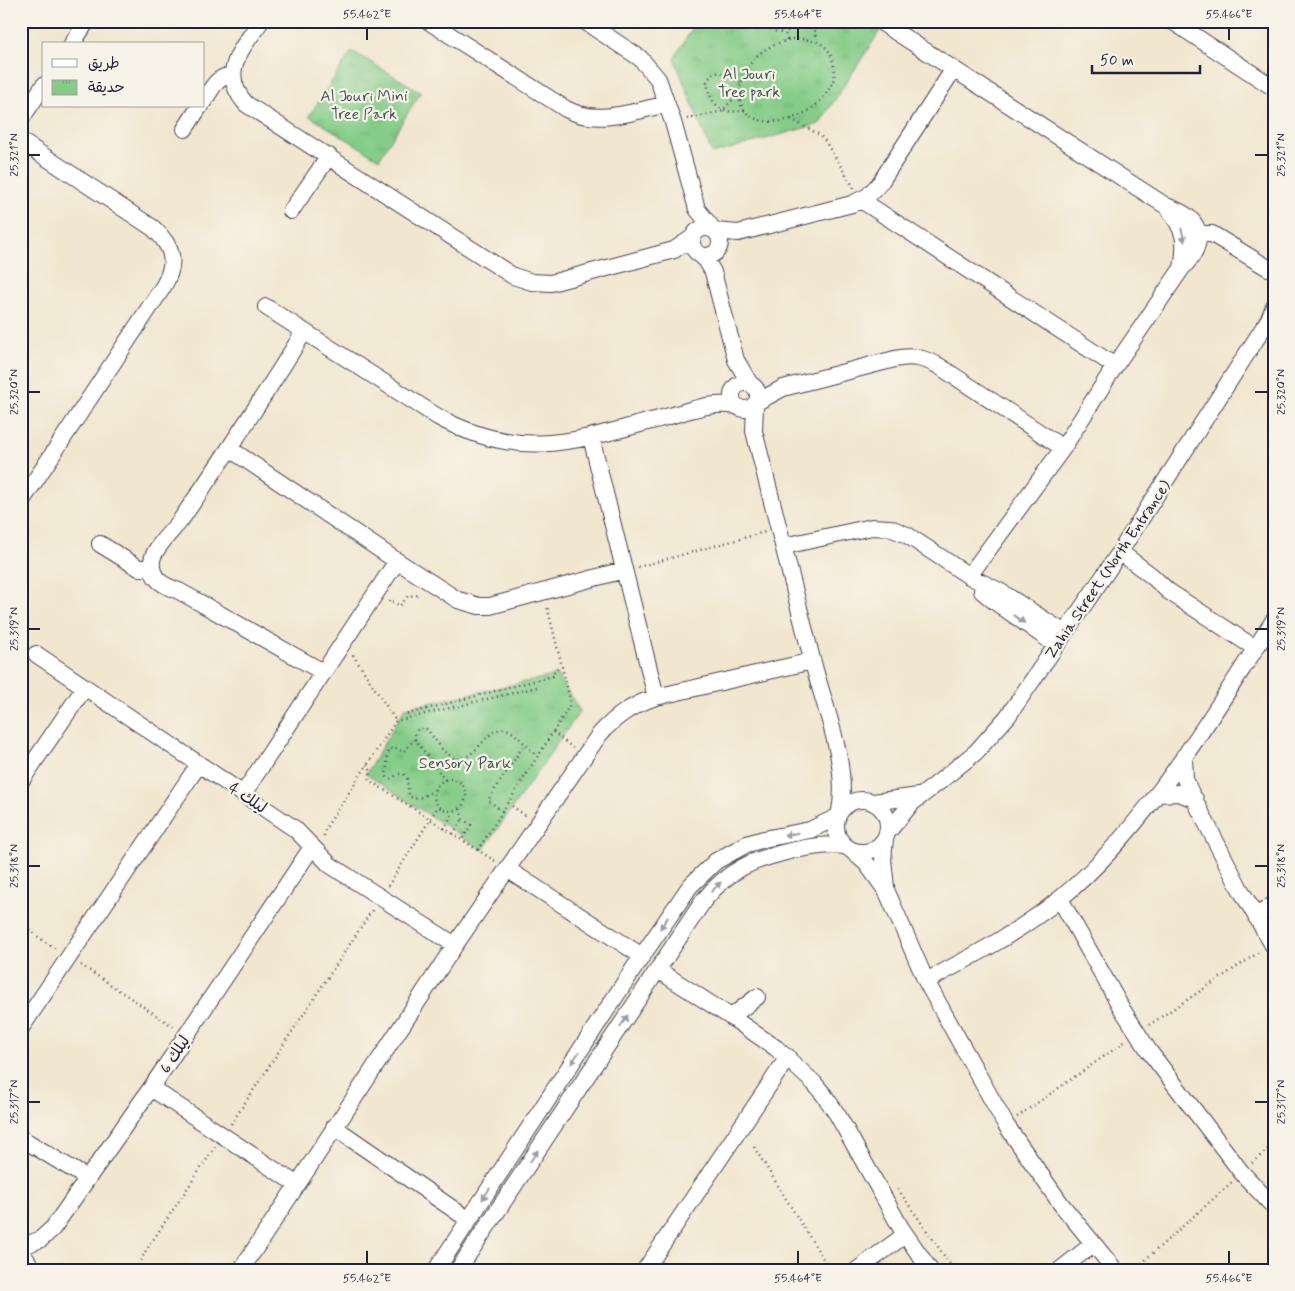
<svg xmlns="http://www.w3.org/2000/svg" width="1295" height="1291" font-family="Mynerve,'Playpen Sans Arabic',sans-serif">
	<defs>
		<pattern id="park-tufts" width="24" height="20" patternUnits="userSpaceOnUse" patternTransform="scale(1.25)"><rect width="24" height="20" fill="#84cc88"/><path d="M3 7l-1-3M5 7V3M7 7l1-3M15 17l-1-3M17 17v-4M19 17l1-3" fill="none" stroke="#72af76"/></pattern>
	</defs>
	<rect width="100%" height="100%" fill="#f7f3e8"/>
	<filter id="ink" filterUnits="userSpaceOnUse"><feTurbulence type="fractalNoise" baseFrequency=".02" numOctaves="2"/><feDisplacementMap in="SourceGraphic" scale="10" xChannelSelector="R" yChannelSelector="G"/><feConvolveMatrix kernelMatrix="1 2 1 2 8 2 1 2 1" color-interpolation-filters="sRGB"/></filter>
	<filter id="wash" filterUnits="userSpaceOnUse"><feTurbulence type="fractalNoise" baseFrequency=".0096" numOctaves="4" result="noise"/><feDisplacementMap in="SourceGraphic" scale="20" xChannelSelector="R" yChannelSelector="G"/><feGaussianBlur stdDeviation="1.12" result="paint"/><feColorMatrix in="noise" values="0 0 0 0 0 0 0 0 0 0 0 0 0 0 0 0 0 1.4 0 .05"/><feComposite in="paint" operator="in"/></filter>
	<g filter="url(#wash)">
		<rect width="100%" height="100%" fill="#f1e6ce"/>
		<path fill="url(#park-tufts)" stroke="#537762" d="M697,21H864L880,31L819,124L712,154L674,58Z
			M352,51L421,92L379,159L309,116Z
			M557,675L580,711L483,850L366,774L405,708Z"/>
	</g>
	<g filter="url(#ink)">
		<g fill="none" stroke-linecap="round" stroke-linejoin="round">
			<defs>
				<path id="minor" d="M261,21C242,49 218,72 246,104L513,276L532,282L551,283L674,250L692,238
					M428,21L566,109C598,126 635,111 667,104
					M584,21L640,58L658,79L673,122L697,209L713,229
					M879,21L1166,206C1174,209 1182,212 1188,217C1207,233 1196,254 1182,268L1115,366L1063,448L969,576
					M1172,21L1274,88
					M1272,21L1274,22
					M72,44L87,21
					M204,101C211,90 217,75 232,76
					M21,119L44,85
					M185,129L200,106
					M21,141L153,228C174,247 177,263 163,287L21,502
					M861,200L1115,366
					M1168,208C1185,231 1187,240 1182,268
					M291,211L329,156
					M692 242a14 14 0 1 1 28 0a14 14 0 1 1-28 0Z
					M715,231L738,233L852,204L868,196L880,183L953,70
					M1198,234H1212L1268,268
					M699,254L706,260L713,272L736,360L750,384
					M266,307L438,417C522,463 580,440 666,417C689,411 712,401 736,406
					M304,332C264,396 223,459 180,521C172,531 153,549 152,561C150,579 164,586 179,591L323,672
					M732 396a13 13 0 1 1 26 0a13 13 0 1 1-26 0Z
					M757,402L783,388L895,359C912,355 924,358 939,366L1063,448
					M755,405L754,431C774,507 793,583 812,659C824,706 849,764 840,811
					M591,437L656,697
					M230,449L397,561L458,600L479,606H490L624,570
					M100,544L139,568H152
					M784,546L872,527L890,528L907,535L969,576L1001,592L1065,633
					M1120,552L1152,576L1168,591L1255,648
					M982,591L994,601L1056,645
					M36,654L295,829L330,865L455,945
					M1184,756L1185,779L1189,789L1239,887L1274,947
					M21,781L85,687
					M243,794L397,561
					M1157,794L1178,793L1195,799
					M836 826a26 26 0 1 1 52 0a26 26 0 1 1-52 0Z
					M873,802L919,796
					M887,833L912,803L939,782L976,752L1008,716L1114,561L1269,319L1274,306
					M885,839L883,860L886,887
					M850,849L867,864L887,892L926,981L1006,1125L1061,1204L1115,1270
					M507,869L642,956
					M1060,899L1122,1009L1149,1051L1242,1173L1274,1207
					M1256,917L1274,904
					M658,970L731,1017L776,1048L814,1083L824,1095L837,1114L901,1228L930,1270
					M926,981C972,957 1020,931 1061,898C1150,824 1211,715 1274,620
					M731,1017L757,997
					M21,1028L199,764
					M151,1088L296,1184
					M334,1127L469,1220
					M21,1138L87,1178
					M21,1247L41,1239L53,1228L151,1088L312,847
					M21,1251L33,1270
					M241,1270L455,945L599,735C616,716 632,705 656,697L812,661
					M436,1270L642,956L690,886L716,861L747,844L764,839L810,830L837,817
					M458,1270L704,900C729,869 753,860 790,851C809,847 826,844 845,846
					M645,1270L788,1057
					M857,1270L905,1235
					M1060,1270L1093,1244"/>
			</defs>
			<use href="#minor" stroke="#413f51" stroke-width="18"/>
			<path stroke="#413f51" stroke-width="2.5" stroke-dasharray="1 4" stroke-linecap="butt" d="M717,21V25
				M758,21L774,31L785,33
				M792,39C811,39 828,40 833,62C837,74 833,84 826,94C796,136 718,131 745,73C754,53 771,44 792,39Z
				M787,40L785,33C794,25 807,22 816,32L815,40
				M740,83L721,72L712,74L707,82C710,105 722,116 745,110
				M687,119L723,111L730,102L739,95
				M791,119L820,135L825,141L854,188
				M638,567L765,532
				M389,602L390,600L400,606L408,596L421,595
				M353,655L396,721
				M407,714L553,676L555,669L562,667
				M553,732L573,748
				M415,739L403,752L395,748L390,749L388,754L386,775L388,779C394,779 397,772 404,774L407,779L409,796L414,799L419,798L434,791
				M367,765L371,771L369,780L495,861
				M434 795a16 16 0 1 1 32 0a16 16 0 1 1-32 0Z
				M445,780L415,739V733L419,728L426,729C435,737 441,752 452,757C474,768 488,721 508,730C517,734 529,749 537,756
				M508,803L526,816
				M460,809L463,819L471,825L462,840
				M502,811L488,800L524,745
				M444,829L451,817L452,812
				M453,834L463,819
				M324,836L325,829L396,721L537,687
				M478,850L569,707L570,699L547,606
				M388,886L438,807
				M21,925L57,950
				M81,965L174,1027
				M1149,1025L1261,951
				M1017,1117L1126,1041
				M231,1124L373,909
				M754,1147L830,1270
				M1252,1163L1274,1144
				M898,1189L954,1270
				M137,1270L145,1252L215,1147
				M1134,1270L1232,1182"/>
			<use href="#minor" stroke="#fff" stroke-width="16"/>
		</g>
		<defs><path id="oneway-solid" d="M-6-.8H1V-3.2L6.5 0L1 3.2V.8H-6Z" transform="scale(1.25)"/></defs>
		<g fill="#9c9ca7">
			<use href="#oneway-solid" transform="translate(1183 235) rotate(76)"/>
			<use href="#oneway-solid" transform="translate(1019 619) rotate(35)"/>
			<use href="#oneway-solid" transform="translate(791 834) rotate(170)"/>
			<use href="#oneway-solid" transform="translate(716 887) rotate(-46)"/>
			<use href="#oneway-solid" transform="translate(664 923) rotate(125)"/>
			<use href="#oneway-solid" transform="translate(624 1021) rotate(-56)"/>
			<use href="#oneway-solid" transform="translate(575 1058) rotate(123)"/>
			<use href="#oneway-solid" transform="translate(534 1156) rotate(-56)"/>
			<use href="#oneway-solid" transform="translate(486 1194) rotate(123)"/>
		</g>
	</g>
	<path fill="none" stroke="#22223b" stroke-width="2" d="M367,28V40M798,28V40M1229,28V40M28,155H40M1255,155H1268M28,392H40M1255,392H1268M28,629H40M1255,629H1268M28,866H40M1255,866H1268M28,1102H40M1255,1102H1268M367,1251V1264M798,1251V1264M1229,1251V1264"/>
	<g text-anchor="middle" stroke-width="4.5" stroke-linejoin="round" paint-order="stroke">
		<g font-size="16" fill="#3f5552" stroke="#f7f3e8">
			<text x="749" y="79">Al Jouri<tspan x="749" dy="18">Tree park</tspan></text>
			<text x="364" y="101">Al Jouri Mini<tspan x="364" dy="18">Tree Park</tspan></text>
			<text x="465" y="768">Sensory Park</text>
		</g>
		<g font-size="16" fill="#22223b" stroke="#f7f3e8">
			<text transform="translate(1107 569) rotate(-56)" y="6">Zahia Street (North Entrance)</text>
			<text transform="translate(248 797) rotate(34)" y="6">ليلك 4</text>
			<text transform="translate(174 1054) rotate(-57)" y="6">ليلك 6</text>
		</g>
	</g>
	<rect width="1295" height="1291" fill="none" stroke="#f7f3e8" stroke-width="55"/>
	<rect x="42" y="42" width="162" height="65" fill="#f7f3e8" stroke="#a29fa3"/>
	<rect x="52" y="59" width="25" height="8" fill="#ffffff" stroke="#a29fa3"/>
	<text x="88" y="68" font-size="15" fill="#22223b">طريق</text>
	<rect x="52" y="80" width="25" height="15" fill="url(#park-tufts)" stroke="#a29fa3"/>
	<text x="88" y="92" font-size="15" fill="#22223b">حديقة</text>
	<path d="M1092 65v8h108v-8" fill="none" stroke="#22223b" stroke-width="2.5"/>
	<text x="1100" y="65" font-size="15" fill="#22223b" stroke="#f7f3e8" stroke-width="4" paint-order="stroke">50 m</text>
	<rect x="28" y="28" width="1240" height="1236" fill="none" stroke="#22223b" stroke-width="2"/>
	<g font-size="12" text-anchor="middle" fill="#22223b">
		<text x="367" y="18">55.462°E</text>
		<text x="798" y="18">55.464°E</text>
		<text x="1229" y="18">55.466°E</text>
		<text transform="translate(14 155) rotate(-90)" y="4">25.321°N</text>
		<text transform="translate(1281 155) rotate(-90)" y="4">25.321°N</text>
		<text transform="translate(14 392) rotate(-90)" y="4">25.320°N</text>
		<text transform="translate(1281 392) rotate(-90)" y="4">25.320°N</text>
		<text transform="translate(14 629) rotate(-90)" y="4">25.319°N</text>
		<text transform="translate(1281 629) rotate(-90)" y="4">25.319°N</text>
		<text transform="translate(14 866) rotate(-90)" y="4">25.318°N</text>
		<text transform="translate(1281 866) rotate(-90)" y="4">25.318°N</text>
		<text transform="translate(14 1102) rotate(-90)" y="4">25.317°N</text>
		<text transform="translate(1281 1102) rotate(-90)" y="4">25.317°N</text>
		<text x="367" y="1282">55.462°E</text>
		<text x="798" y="1282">55.464°E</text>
		<text x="1229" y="1282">55.466°E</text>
	</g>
</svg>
